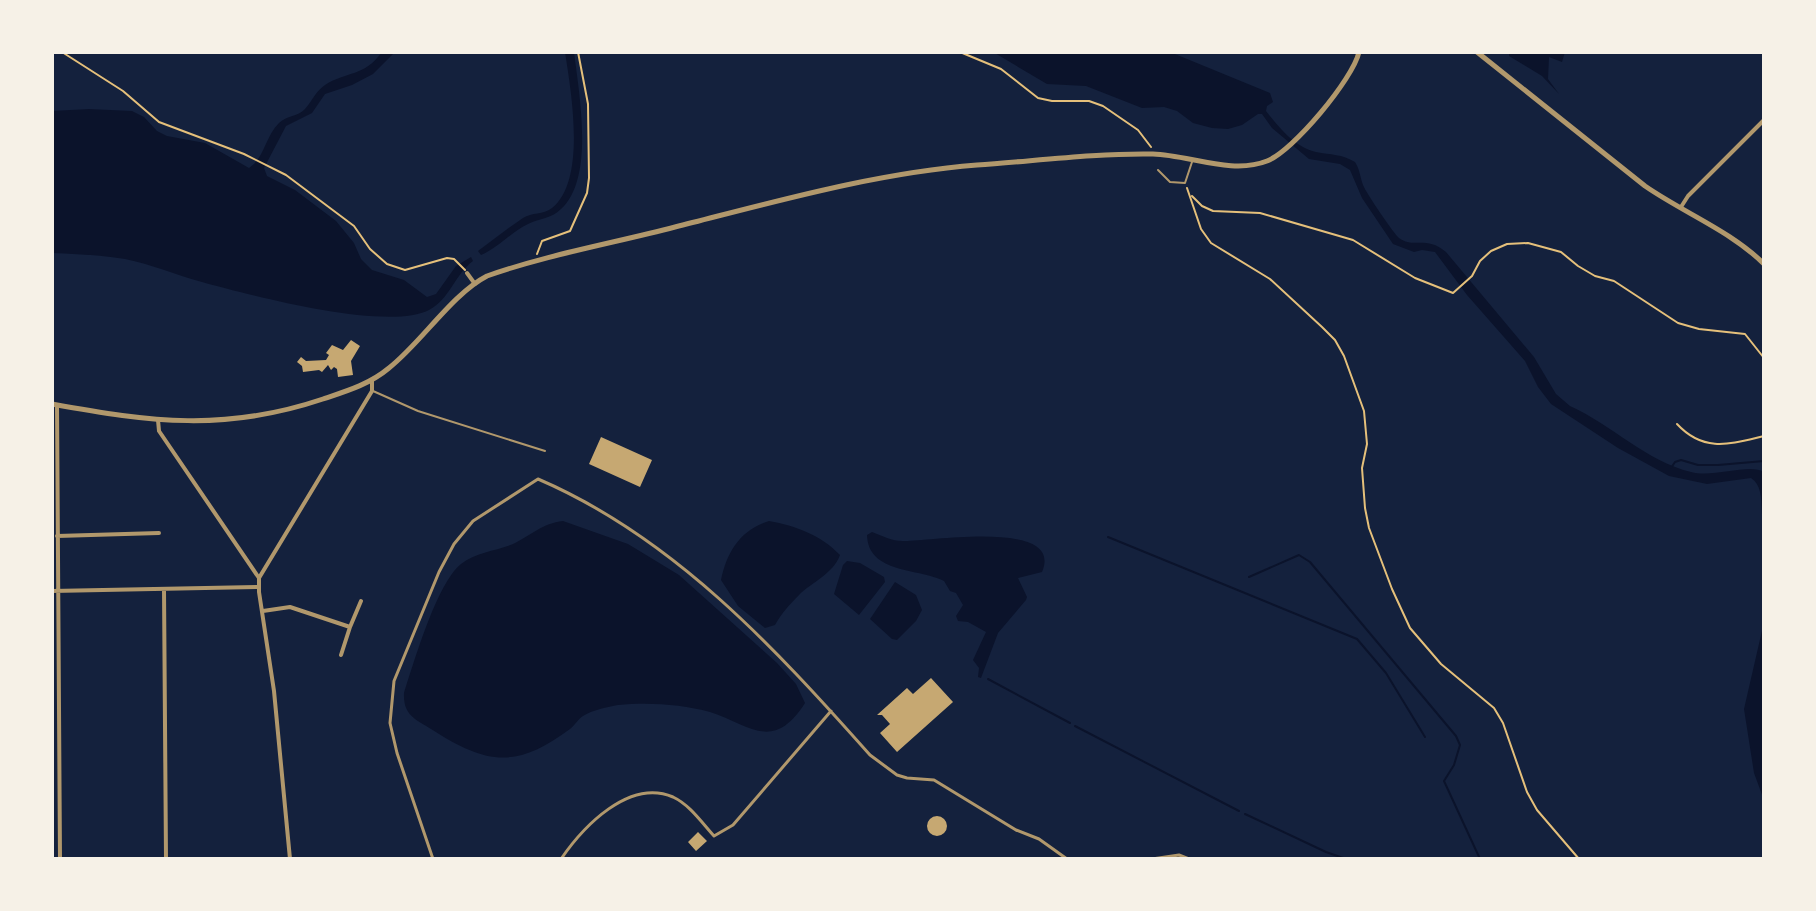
<svg xmlns="http://www.w3.org/2000/svg" width="1816" height="911" font-family="Ubuntu,sans-serif">
	<rect width="100%" height="100%" fill="#14213d"/>
	<path fill="#0b132b" d="M382,52H395L373,74L352,85L325,94L312,113L286,126L264,168L267,176L295,190L336,221L354,243L361,259L372,270L404,280L427,297L436,294L456,266L471,257L473,261C455,274 450,299 429,310C387,332 249,295 202,282C176,275 151,264 125,259C101,255 76,254 52,253V111L89,109L132,111L144,117L157,131L167,136L205,143L249,168C264,159 265,137 279,123C286,116 299,116 305,109C313,100 315,92 325,85C347,71 364,77 382,52Z
		M565,52H574C579,93 595,178 561,209C551,219 540,218 528,224C511,232 498,248 481,255L478,251C493,240 508,228 523,218C532,212 543,215 552,208C587,180 571,91 565,52Z
		M993,52H1170L1270,93L1273,102L1267,106L1266,111C1278,126 1294,147 1316,152C1331,155 1342,154 1355,162C1360,170 1360,177 1363,185C1366,193 1394,234 1399,238C1414,249 1426,235 1446,252L1534,357L1556,394L1570,406C1612,425 1646,461 1691,472C1714,478 1749,463 1764,472V527C1759,511 1766,488 1751,478L1707,484L1669,476L1618,448L1551,404L1538,387L1525,361L1467,295L1435,252L1422,250L1414,252L1393,244L1362,198L1350,170L1340,164L1309,159L1272,128L1262,114H1258L1242,125L1228,129L1212,128L1193,123L1177,111L1164,107L1142,108L1086,86L1047,84Z
		M1509,52H1565L1562,62L1549,57L1548,79L1559,94L1542,76L1509,56Z
		M563,521L628,544L679,575L777,663L796,684L805,703C773,753 750,725 710,712C682,704 647,702 618,705C608,707 592,710 583,716C578,719 575,725 570,729C515,770 486,764 431,729C415,719 403,715 404,693C414,662 437,583 461,564C476,552 496,551 513,544C530,536 543,523 563,521Z
		M769,521C796,526 821,535 840,555C833,574 812,582 799,595C790,604 781,614 775,625L765,628L738,606L721,580C727,552 740,530 769,521Z
		M872,532C882,536 892,541 903,541C926,542 1065,518 1042,572L1018,578L1027,597L1026,600L998,633L981,678L978,677L979,668L973,660L986,632L968,622L958,621L956,616L963,605L956,593L950,591L944,581C919,568 868,574 867,535Z
		M847,561L860,563L884,577L885,582L859,615L834,594L843,565Z
		M895,582L916,595L922,610L916,621L897,640L892,639L870,619Z
		M1764,622V800L1754,773L1744,709Z"/>
	<g fill="none" stroke-linecap="round" stroke-linejoin="round">
		<path stroke="#0b132b" stroke-width="2" d="M1671,468L1675,462L1681,460L1698,465H1718L1764,461
			M1108,537L1357,639L1386,673L1425,737
			M1249,577L1299,555L1310,562L1456,736L1460,745L1454,765L1444,781L1480,859
			M988,679L1070,723
			M1075,726L1239,811
			M1245,814L1326,852L1346,859"/>
	</g>
	<path fill="#c6a872" d="M351,340L360,346L351,361L353,375L338,377L337,369L334,367L331,370L328,365L322,372L319,370L303,372L302,366L297,362L301,357L306,361L326,360L329,355L326,353L332,345L343,350Z
		M601,437L652,460L640,487L589,464Z
		M931,678L953,702L897,752L880,733L890,724L882,715H877L907,688L913,694Z
		M927 826a10 10 0 1 1 20 0a10 10 0 1 1-20 0Z
		M698,832L707,841L696,851L688,842Z"/>
	<g fill="none" stroke-linecap="round" stroke-linejoin="round">
		<path stroke="#e5c07b" stroke-width="2" d="M62,52L123,91L159,122L244,154L286,175L354,226L370,249L387,264L405,270L447,258L454,259L465,270
			M960,52L1001,69L1038,98L1052,101H1089L1103,106L1138,130L1151,147
			M1187,188L1201,229L1211,243L1270,279L1322,327L1335,340L1344,356L1364,411L1367,444L1362,468L1365,508L1369,528L1392,589L1410,628L1441,664L1494,708L1503,723L1527,792L1537,810L1579,859
			M1192,196L1202,206L1213,211L1260,213L1353,240L1415,278L1453,293L1472,276L1480,261L1491,251L1507,244L1528,243L1561,252L1578,266L1595,276L1614,281L1678,323L1699,329L1745,334L1764,358
			M537,254L542,241L570,231L587,193L589,178L588,104L578,52
			M1677,424C1704,453 1730,444 1764,436"/>
		<path stroke="#b1986c" stroke-width="2" d="M1158,170L1170,182L1185,183L1192,162
			M373,391L418,411L545,451"/>
		<path stroke="#b1986c" stroke-width="3" d="M433,859L397,753L390,723L394,681L439,572L454,544L473,521L538,479C673,537 774,647 870,755L897,775L907,778L934,780L1016,830L1039,839L1067,859
			M561,859C583,827 629,778 673,797C690,805 702,823 714,836L733,825L831,711
			M1152,859L1179,855L1189,859"/>
		<path stroke="#b1986c" stroke-width="4" d="M1681,207L1688,196L1764,120
			M467,273L475,284
			M57,405L60,859
			M158,420L159,431L259,578V592L274,691L290,859
			M57,536L159,533
			M259,578L372,391V380
			M164,589L166,859
			M52,591L259,587
			M263,611L290,607L350,627L361,601
			M341,655L350,627"/>
		<path stroke="#b1986c" stroke-width="5" d="M1477,52L1645,186C1684,213 1731,231 1764,264
			M52,404C151,422 225,432 323,399C347,391 370,384 389,368C421,343 452,294 487,276C546,255 614,243 675,227C774,202 875,173 977,165C1035,161 1095,153 1153,154C1189,155 1232,175 1267,161C1293,151 1353,79 1359,52"/>
	</g>
	<rect width="1816" height="911" fill="none" stroke="#f6f1e7" stroke-width="108"/>
</svg>
